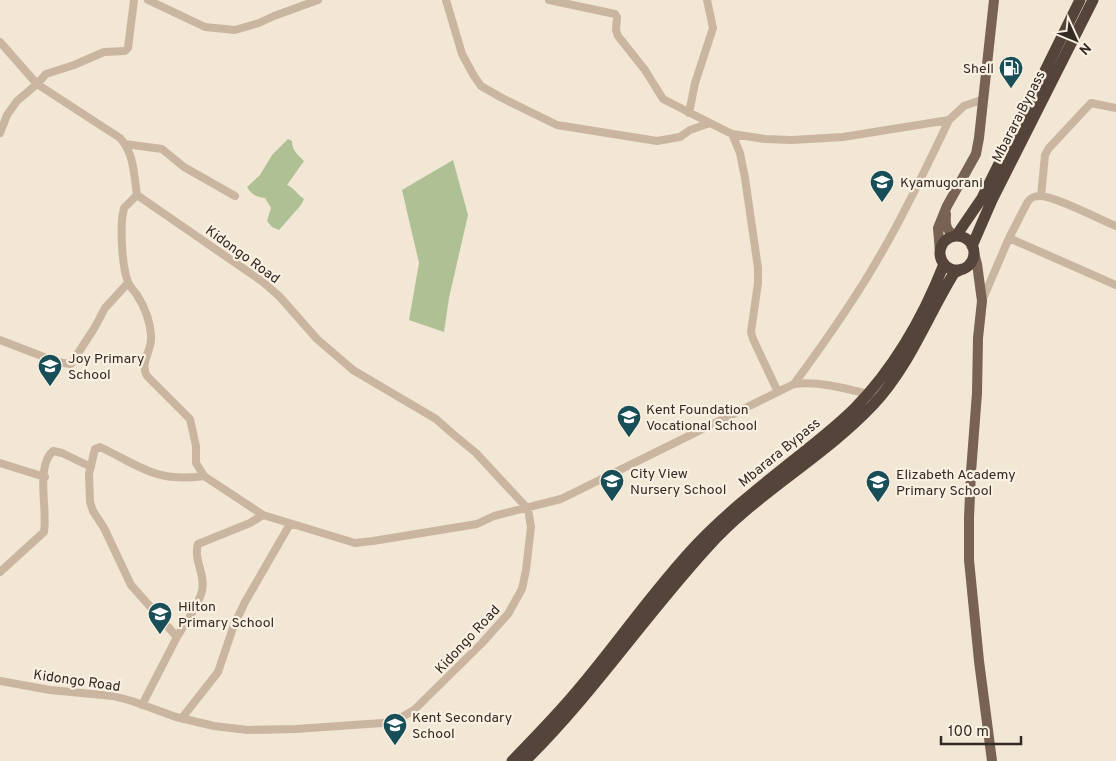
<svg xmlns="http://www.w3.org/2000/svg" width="1116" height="761" font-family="Overpass,sans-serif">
	<rect width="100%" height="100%" fill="#f2e6d5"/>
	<path fill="#afc194" d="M288,139L292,141C292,150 297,154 304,161L287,185C294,188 297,194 304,199L301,205L279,230L272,227L267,221L271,208L265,198C256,197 252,195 247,187L260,175L272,155Z
		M453,160L468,215L449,298L444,332L409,320L419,263L402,190Z"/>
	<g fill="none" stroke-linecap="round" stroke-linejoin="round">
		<path stroke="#cab6a0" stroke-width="8" d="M148,0L205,27L235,30L259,23L274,16L318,0
			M446,0L462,54L474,76L481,86L502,98L557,125L657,141L680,137L690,130L710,123L732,134L765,139L792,140L843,137L949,120L964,106L984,99
			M549,0L615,14L617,17L616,30L618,36L645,70L663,99L710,123
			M0,42L37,84L120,138C134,153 134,175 137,195
			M689,113L695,83L713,28L707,0
			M0,133L7,115L17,101L37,84L46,74L74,65L104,52L125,51L128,48L134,0
			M732,134L740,153L745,178L758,268V283L751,332L753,339L778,392
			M125,144L162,149L184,167L235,196
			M137,195L124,208L123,213C120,229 122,267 128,282C130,287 134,291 137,295C144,306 150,321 151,335C153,350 139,362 147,376L190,419L196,446V463L204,476L263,515L355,543L373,541L477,524L494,516L561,499L794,384C819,381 844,388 868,394
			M1041,196L1045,155L1049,148L1091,103L1116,108
			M1009,238L1027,203C1030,198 1033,196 1040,196C1055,196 1099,219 1116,226
			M982,301L1009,238L1116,285
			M0,340L57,362L71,364L95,327L105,308L128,283
			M794,384C825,342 856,298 882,252C907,209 928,164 949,120
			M0,463L45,477
			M0,572L44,532C48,510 35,467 53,451L62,453L91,467
			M177,637C185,623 198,607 202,591C206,575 193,559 198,544L250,523L263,515
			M0,681L50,690L113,696L132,701L176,717L214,726L248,730L296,729L382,723L402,717L414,710L482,643L508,614L522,589L526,570L531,527L528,509L476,453L453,434L436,419L353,370L317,339L280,297L263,282L137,195
			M142,705L177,637L131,585L104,528L93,511L90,502L89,474L94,453L95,449L100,447C140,466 156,483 204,476
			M182,718L218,672L234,625L245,602L290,524"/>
		<path stroke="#776254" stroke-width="10" d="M946,214C945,225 946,231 956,236
			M940,252L938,228L947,206L976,154L979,138L994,0
			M974,253L977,264L982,301L978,338L977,393L971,472L969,518V560L979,661L992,761"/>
		<path stroke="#55443a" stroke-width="11" d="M956,236L982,198L1080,0
			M940 253a17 17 0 1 1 34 0a17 17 0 1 1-34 0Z
			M972,246L992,200L1093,0
			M512,761C534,738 556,716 576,692C618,643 654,589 698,543C725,515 756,490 786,466C810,447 834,429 855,408C894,368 924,315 944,264
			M525,761C592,695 644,617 707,548C756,493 823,458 873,405C909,367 927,317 954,273L962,269"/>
	</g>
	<defs>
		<symbol id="fuel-pin" viewBox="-11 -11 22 30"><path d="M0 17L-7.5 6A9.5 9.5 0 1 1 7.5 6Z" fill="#184e57" stroke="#faf0e1"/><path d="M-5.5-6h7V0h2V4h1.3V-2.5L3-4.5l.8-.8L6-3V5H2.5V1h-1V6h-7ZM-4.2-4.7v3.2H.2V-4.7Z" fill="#fff"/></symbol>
		<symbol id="school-pin" viewBox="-11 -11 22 30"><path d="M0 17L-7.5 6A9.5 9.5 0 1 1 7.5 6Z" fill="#184e57" stroke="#faf0e1"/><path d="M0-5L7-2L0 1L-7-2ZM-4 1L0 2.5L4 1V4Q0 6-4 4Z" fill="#fff"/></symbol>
	</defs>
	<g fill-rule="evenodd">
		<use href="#fuel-pin" x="997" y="54" width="28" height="38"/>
		<use href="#school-pin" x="868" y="168" width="28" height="38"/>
		<use href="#school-pin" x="36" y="352" width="28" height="38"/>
		<use href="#school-pin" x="615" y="403" width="28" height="38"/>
		<use href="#school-pin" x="598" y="467" width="28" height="38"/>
		<use href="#school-pin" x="864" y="468" width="28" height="38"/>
		<use href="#school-pin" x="146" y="600" width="28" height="38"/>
		<use href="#school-pin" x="381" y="711" width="28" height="38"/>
	</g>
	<g text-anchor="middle" stroke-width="4.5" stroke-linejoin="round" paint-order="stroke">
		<g font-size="14" fill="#332a24" stroke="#faf0e1" text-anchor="start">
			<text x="994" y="73" text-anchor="end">Shell</text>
			<text x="900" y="187">Kyamugorani</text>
			<text x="68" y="363">Joy Primary<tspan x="68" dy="16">School</tspan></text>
			<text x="646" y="414">Kent Foundation<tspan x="646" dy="16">Vocational School</tspan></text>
			<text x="630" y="478">City View<tspan x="630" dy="16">Nursery School</tspan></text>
			<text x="896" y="479">Elizabeth Academy<tspan x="896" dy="16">Primary School</tspan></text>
			<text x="178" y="611">Hilton<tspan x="178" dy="16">Primary School</tspan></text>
			<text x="412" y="722">Kent Secondary<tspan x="412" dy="16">School</tspan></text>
		</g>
		<g font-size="14" fill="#332a24" stroke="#faf0e1">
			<text transform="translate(1018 116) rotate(-63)" y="5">Mbarara Bypass</text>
			<text transform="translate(243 254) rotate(36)" y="5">Kidongo Road</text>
			<text transform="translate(779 452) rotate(-39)" y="5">Mbarara Bypass</text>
			<text transform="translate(467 639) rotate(-47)" y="5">Kidongo Road</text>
			<text transform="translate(77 680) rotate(8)" y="5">Kidongo Road</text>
		</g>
	</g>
	<g transform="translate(1076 40) rotate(134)" stroke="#faf0e1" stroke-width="4" paint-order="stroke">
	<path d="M0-4L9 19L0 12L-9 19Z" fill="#332a24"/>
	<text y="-8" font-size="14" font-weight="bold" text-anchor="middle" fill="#332a24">N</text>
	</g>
	<path d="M941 736v8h80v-8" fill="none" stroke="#332a24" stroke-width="2.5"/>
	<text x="948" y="736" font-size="15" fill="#332a24" stroke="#faf0e1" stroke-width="4" paint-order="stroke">100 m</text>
</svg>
